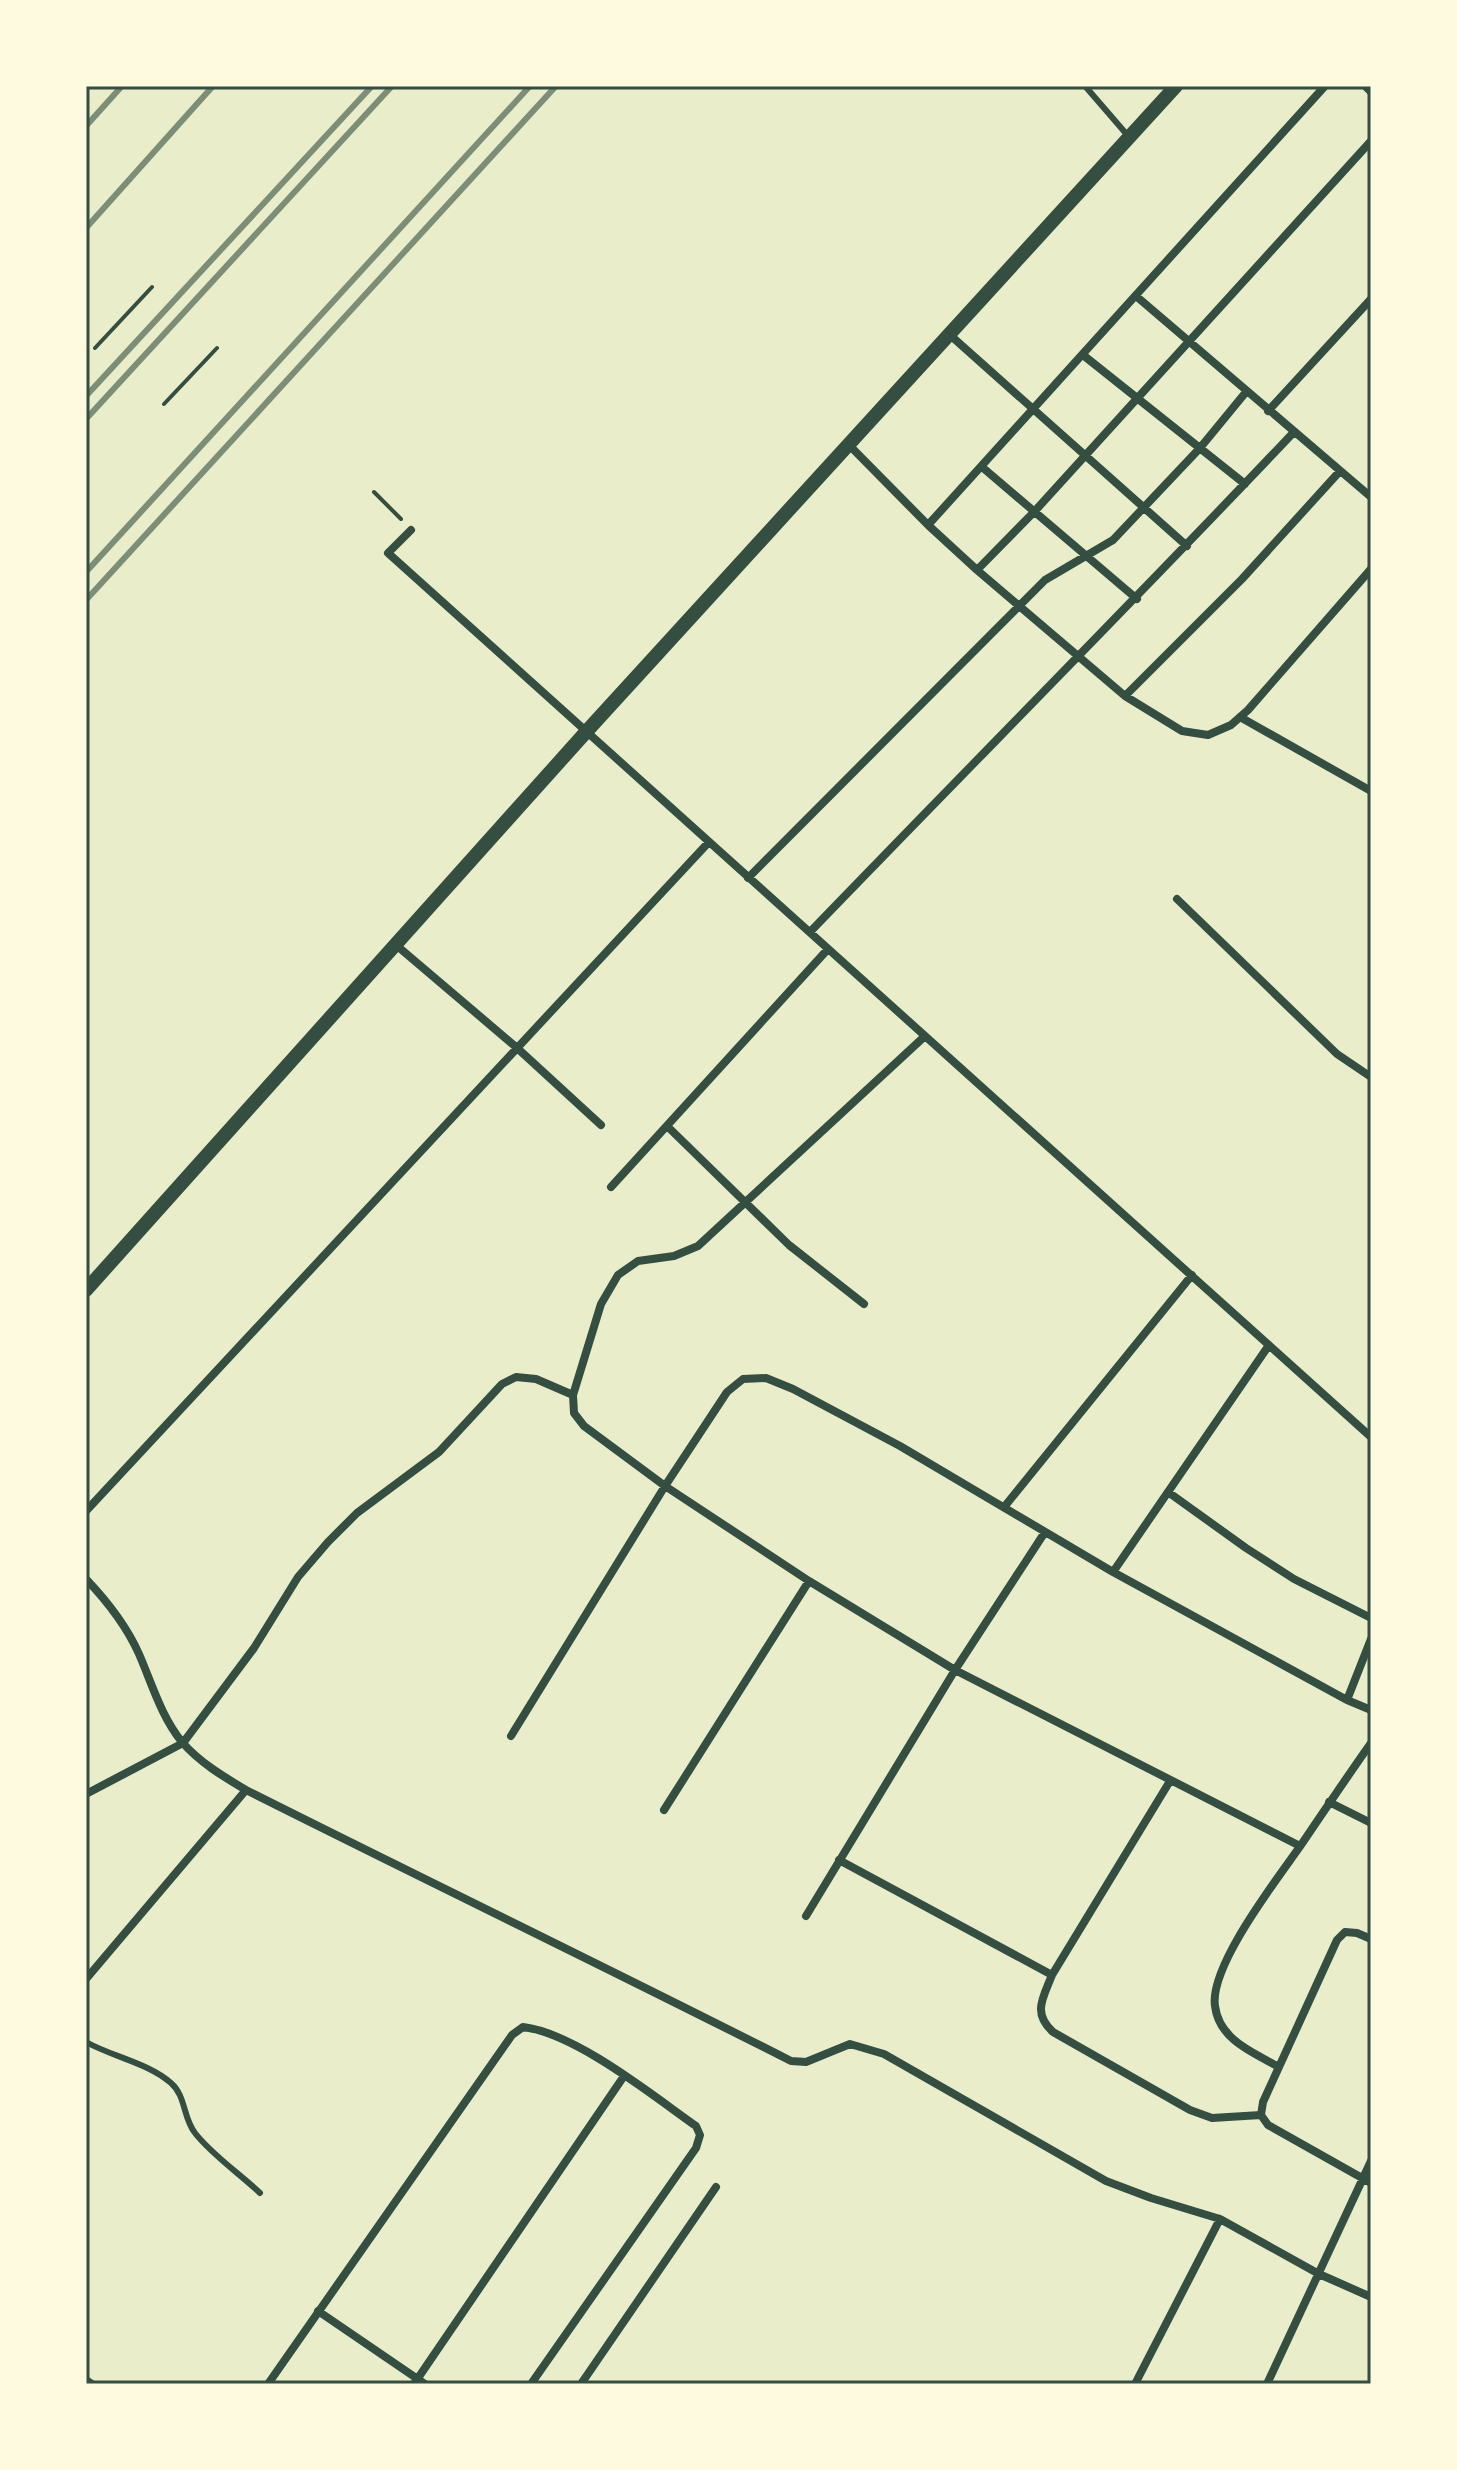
<svg xmlns="http://www.w3.org/2000/svg" width="1457" height="2470" font-family="'Sofia Sans Condensed',sans-serif">
	<rect width="100%" height="100%" fill="#e9edc9"/>
	<g fill="none" stroke-linecap="round" stroke-linejoin="round">
		<path stroke="#344e41" stroke-width="4" d="M95,348L152,287
			M164,404L217,348
			M374,492L401,519"/>
		<path stroke="#344e41" stroke-width="6" d="M1085,86L1129,137
			M86,2042C113,2057 148,2063 171,2083C186,2096 183,2118 195,2133C211,2154 240,2174 260,2193"/>
		<path stroke="#344e41" stroke-width="8" d="M1365,86L1371,92
			M1136,296L1371,497
			M950,335L1187,546
			M1083,355L1245,484
			M1268,411L1371,299
			M849,445L928,525L977,570L1125,696L1182,731L1208,735L1231,725L1248,710L1371,569
			M982,467L1137,599
			M928,525L1325,86
			M411,530L388,553L1371,1437
			M977,570L1034,512L1371,141
			M1125,696L1242,579L1340,471
			M1240,717L1371,791
			M748,878L1045,580L1113,540L1200,448L1246,392
			M1177,899L1337,1054L1371,1077
			M810,932C971,765 1134,601 1294,432
			M396,945L516,1047L601,1125
			M925,1036L698,1246L674,1256L638,1261L618,1275L601,1304L573,1395L574,1413L584,1426L665,1486L809,1581L955,1670L1300,1846
			M667,1126L789,1245L864,1304
			M611,1187L828,949
			M1168,1492L1246,1548L1294,1579L1371,1618
			M1005,1506L1192,1275
			M86,1511L708,843
			M1113,1572L1269,1345
			M86,1579C106,1600 127,1627 139,1654C152,1684 161,1716 182,1742C199,1762 224,1777 246,1790C427,1881 610,1969 791,2061L806,2062L850,2044L884,2054L1106,2181L1151,2198L1220,2219L1319,2274L1371,2297
			M1347,1700L1371,1639
			M511,1736L665,1486L727,1392L743,1379L766,1378L793,1389L900,1446L1113,1572L1347,1700L1371,1710
			M1170,1781L1052,1975C1043,1998 1032,2013 1053,2032L1190,2110L1212,2118L1261,2115
			M86,1794L183,1743L254,1648L298,1577L328,1542L357,1513L439,1452L502,1384L516,1377L536,1379L573,1395
			M1329,1802L1371,1823
			M664,1810L809,1581
			M839,1860L1052,1975
			M806,1916L955,1670L1045,1532
			M1371,1939L1357,1933L1345,1932L1337,1940L1263,2102L1261,2115L1268,2125L1371,2183
			M86,1979L246,1790
			M1279,2067C1254,2053 1219,2040 1215,2006C1209,1966 1278,1878 1301,1845C1324,1811 1347,1777 1371,1743
			M318,2311L425,2384
			M86,2380L92,2384
			M268,2384L512,2035L523,2027C575,2033 652,2095 696,2126L700,2135L696,2148L531,2384
			M414,2384L624,2076
			M581,2384L716,2187
			M1135,2384L1220,2219
			M1267,2384L1371,2161"/>
		<path stroke="#344e41" stroke-width="14" d="M86,1290L586,732L1176,86"/>
		<path stroke="#7c8e77" stroke-width="6" d="M86,126L122,86
			M86,228L213,86
			M86,396L372,86
			M86,419L392,86
			M86,572L530,86
			M86,600L556,86"/>
	</g>
	<rect width="1457" height="2470" fill="none" stroke="#fefae0" stroke-width="176"/>
	<rect x="88" y="88" width="1281" height="2294" fill="none" stroke="#344e41" stroke-width="3"/>
</svg>
